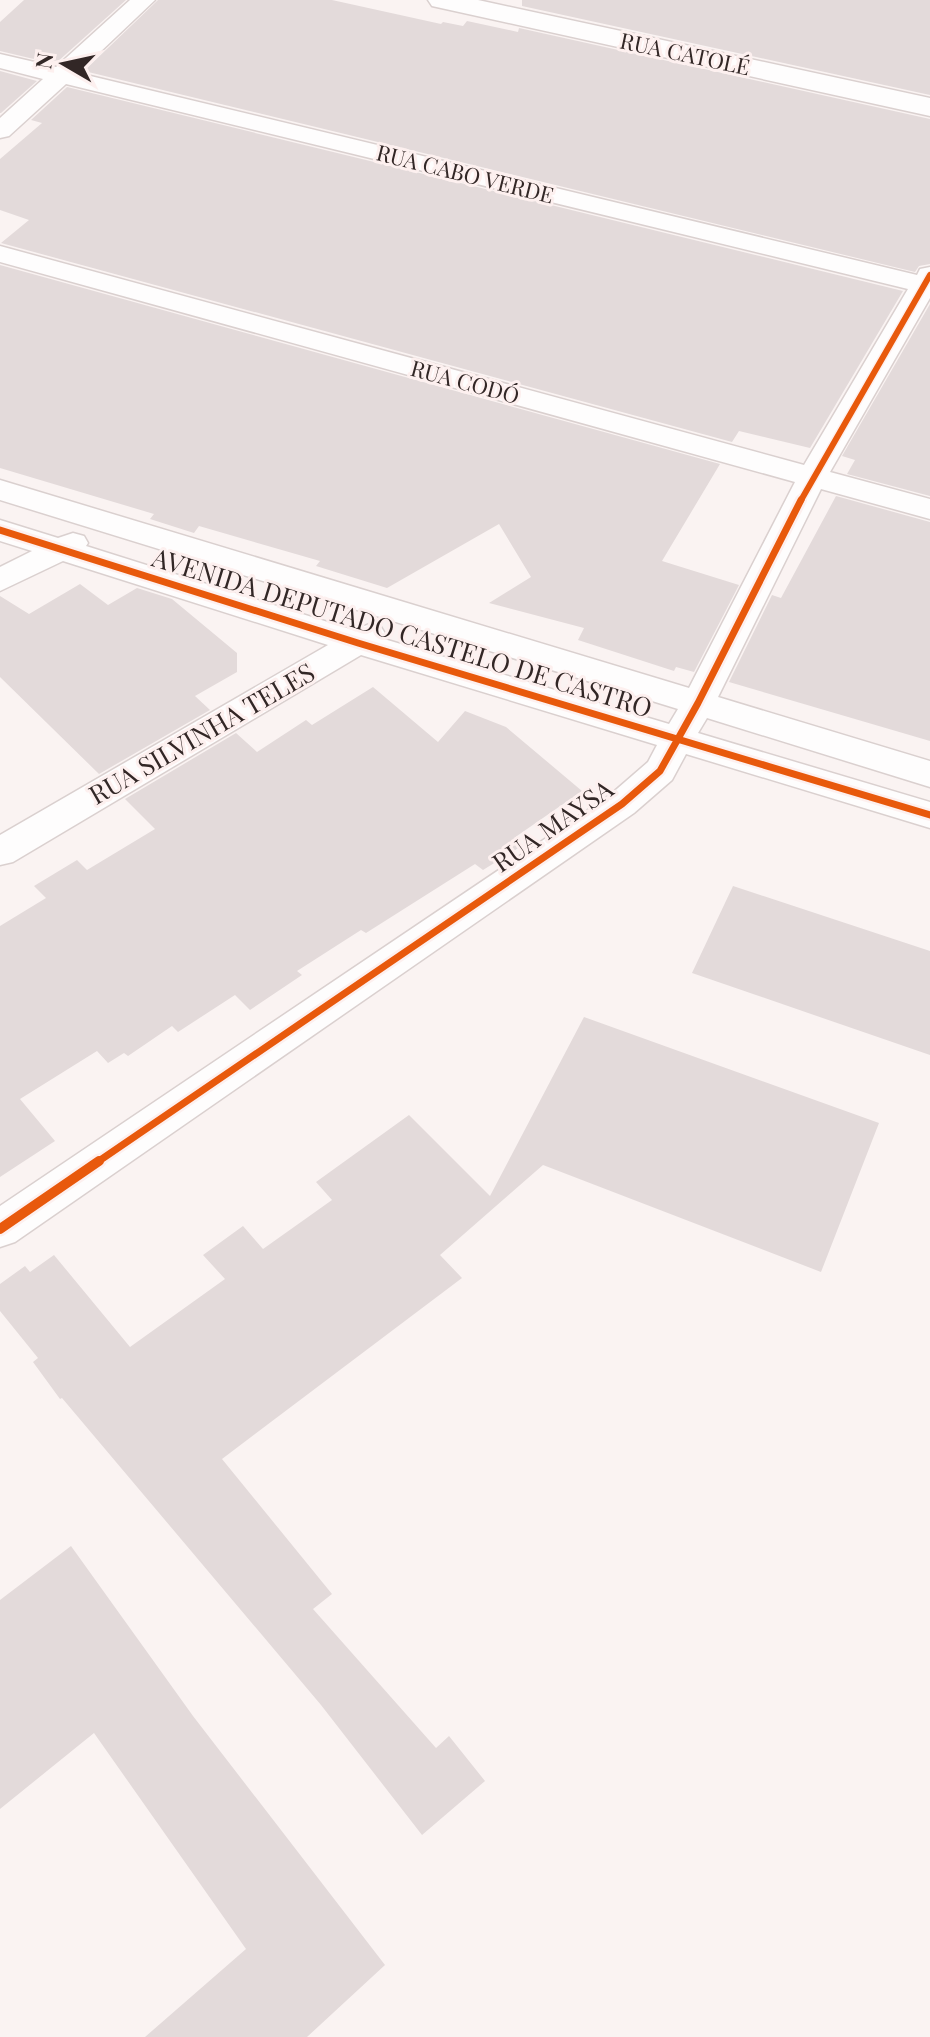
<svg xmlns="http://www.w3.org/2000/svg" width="930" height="2037" font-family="'Playfair Display',serif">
	<rect width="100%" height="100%" fill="#faf3f2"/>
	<path fill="#e3dada" d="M24,0H126L55,64L0,51V22Z
		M158,0H332L441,24L443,22L463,26L467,21L518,32L519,28L930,119V264L919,266L915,272L84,71Z
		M522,0H930V95L522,6Z
		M0,71L37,81L1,113H0Z
		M67,87L903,291L810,448L739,431L732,442L1,243L29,220L0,210V159L42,123L31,120Z
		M0,265L720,464L662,561L739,585L694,672L676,667L674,671L578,640L584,628L489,603L531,577L499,524L387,588L316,566L320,561L199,526L194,533L150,519L154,514L0,468Z
		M930,304V496L847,474L855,460L842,456Z
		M836,496L930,522V741L729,682L772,595L781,598Z
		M80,584L108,605L137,588L172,599L237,653V672L195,696L210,710L99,774L0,677V596L29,614Z
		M373,687L438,742L465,711L506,727L582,791L514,838L523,845L483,870L475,864L366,933L361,930L297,971L302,975L250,1010L235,995L178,1032L172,1026L128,1056L124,1053L108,1063L97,1051L20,1099L55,1141L0,1177V926L46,898L34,886L77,860L87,870L155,829L125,799L236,733L257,752L306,720L312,725Z
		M733,886L930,951V1055L692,973Z
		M584,1017L879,1123L821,1272L543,1165L440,1255L462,1278L222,1459L332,1594L313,1609L436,1748L449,1736L485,1781L422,1835L321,1705L62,1398L60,1399L33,1362L38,1358L0,1311V1284L25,1266L30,1272L54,1255L130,1347L225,1279L203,1255L243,1226L263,1249L332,1200L316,1182L409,1115L490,1196Z
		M71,1546L193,1716L385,1965L307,2037H145L246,1949L94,1733L0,1809V1600Z"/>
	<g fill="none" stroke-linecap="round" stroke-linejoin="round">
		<defs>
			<path id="minor" d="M130,0H155L78,73L917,275L920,269L930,267V298L830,472L930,499V519L821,489L718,697L930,761V787L707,718L698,733L930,802V828L686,754L672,780L634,813L15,1242L0,1247V1206L610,795L648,762L657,745L361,655L13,862L0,865V835L328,645L63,561L0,591V567L32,551L0,541V520L58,538L73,533L84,536L88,543L86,546L353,630L370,624L381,627L386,635L384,639L669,724L678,709L0,500V480L689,688L795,482L0,262V246L804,465L908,289L66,84L9,136L0,138V118L43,79L0,68V54L56,67Z"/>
			<path id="tertiary" d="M428,0H478L930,98V116L441,8L432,6Z"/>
		</defs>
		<use href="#minor" stroke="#dad0cf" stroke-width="3"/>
		<use href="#tertiary" stroke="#dad0cf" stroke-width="3"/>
		<use href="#minor" fill="#fefdfd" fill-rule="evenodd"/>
		<use href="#tertiary" fill="#fefdfd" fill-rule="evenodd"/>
		<defs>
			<path id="cycleway-far2" d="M800,502L930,275"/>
			<path id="cycleway-far1" d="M0,530L358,643L930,815
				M96,1163L622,804L660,771L698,703L801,500"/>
			<path id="cycleway" d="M0,1229L99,1161"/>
		</defs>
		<use href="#cycleway-far2" stroke="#fdf0ef" stroke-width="9"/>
		<use href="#cycleway-far1" stroke="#fdf0ef" stroke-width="12"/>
		<use href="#cycleway" stroke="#fdf0ef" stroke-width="15"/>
		<use href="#cycleway-far2" stroke="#e8590c" stroke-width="6"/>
		<use href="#cycleway-far1" stroke="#e8590c" stroke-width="7"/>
		<use href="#cycleway" stroke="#e8590c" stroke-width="10"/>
	</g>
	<g text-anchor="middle" stroke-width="6" stroke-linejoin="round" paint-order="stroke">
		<g font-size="22" fill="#322726" stroke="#fdf0ef">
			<text transform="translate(685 54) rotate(12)" y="8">RUA CATOLÉ</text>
			<text transform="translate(465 174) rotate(14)" y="8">RUA CABO VERDE</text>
			<text transform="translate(465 382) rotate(15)" y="8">RUA CODÓ</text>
		</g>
		<g font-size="26" fill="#322726" stroke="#fdf0ef">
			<text transform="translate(402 633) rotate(17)" y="9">AVENIDA DEPUTADO CASTELO DE CASTRO</text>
			<text transform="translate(202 734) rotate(-30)" y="9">RUA SILVINHA TELES</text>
			<text transform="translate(553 826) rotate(-35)" y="9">RUA MAYSA</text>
		</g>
	</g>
	<g transform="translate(64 64) rotate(279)" stroke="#fdf0ef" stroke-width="6" paint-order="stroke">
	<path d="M0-6L14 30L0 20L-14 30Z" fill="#322726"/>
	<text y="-12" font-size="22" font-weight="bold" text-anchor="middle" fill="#322726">N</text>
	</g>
</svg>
